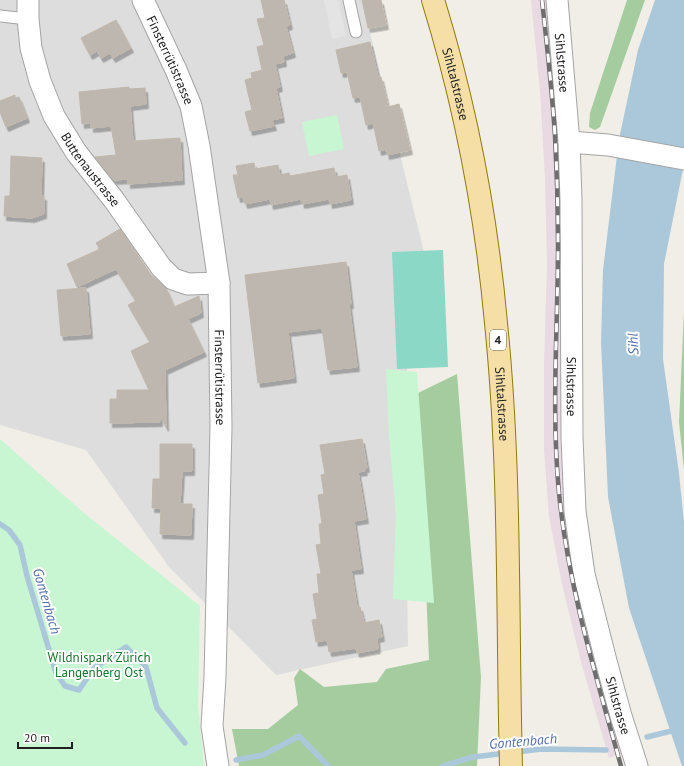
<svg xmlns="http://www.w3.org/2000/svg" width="684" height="766" font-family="'PT Sans',sans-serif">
	<defs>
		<filter id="shadow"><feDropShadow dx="2.5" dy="4.5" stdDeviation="0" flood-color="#0004"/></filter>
	</defs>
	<rect width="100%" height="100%" fill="#f0eee7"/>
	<path fill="#dedddd" d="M0,0H362L424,252L404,390L408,646L276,675L169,567L86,450L0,425Z"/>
	<path fill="#e8d9e3" d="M531,0H548L560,132L564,432L624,753L609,758L581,662L562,584L549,516L544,450V365L547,265L545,178L540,91Z"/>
	<path fill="#a5cc9f" d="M627,0H645L600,127L595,130L589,127L590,113Z
		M684,311V470L679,422Z
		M457,374L481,677L477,766H239L232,729H268L298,705L294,678L300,669L324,687L377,682L386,669L429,660L418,393Z"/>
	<path fill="#c8f6d3" d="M337,115L344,149L309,156L302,122Z
		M386,369L417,372L434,603L393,599L396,514L389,436Z
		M0,439L84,513L200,606L198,706L204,766H0Z"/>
	<path fill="#8bd8c7" d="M443,250L448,367L397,369L392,252Z"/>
	<path fill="#e4e4e4" d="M324,0H338L346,36L332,39Z"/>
	<path fill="#abc8da" d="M655,0H684V164L664,264L663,359L679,473L684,522V766H682L629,608L608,497L601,342L603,270L619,139L638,50Z"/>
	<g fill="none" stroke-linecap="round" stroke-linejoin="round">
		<path stroke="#abc8da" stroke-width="5.5" d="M0,524L9,530L20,545L27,576L56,673L65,686L79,690L94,668L126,647L146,667L157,708L185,743
			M647,737L684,728
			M516,752L542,749L606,750
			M236,760L263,755L299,736L328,766
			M443,766L473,757L507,753"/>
	</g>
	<path fill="#bdb7b0" stroke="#c0b7aa" filter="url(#shadow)" d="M261,0H284L290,25L286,26L293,53L283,56L284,62L275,64L280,87L276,88L282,118L272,120L274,126L250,131L245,112L252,110L245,80L252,78L251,73L262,70L257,47L264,45L257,19L265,18Z
		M362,0H381L386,25L368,28Z
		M116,20L131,48L113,58L110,53L101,58L97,51L90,55L81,38Z
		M370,42L378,77H381L388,107L399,104L410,150L387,155L386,149L379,151L373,123L366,125L360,97L353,98L347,72L341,73L336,50Z
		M129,87V89L145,88L146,104L130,106L133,141L180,138L182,180L128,184V179L114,180L95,157L116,155L111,126L91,128V123L82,124L79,92Z
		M15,95V98L19,97L27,118L6,127L0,112V101Z
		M11,156L42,158L41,196H44V214L32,218L4,216L5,196H10Z
		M254,163L255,169L278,165L280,175L289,173L290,176L334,168L336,177L347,175L351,200L330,204L329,199L302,204L301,199L271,205L270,199L245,204L243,197L238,198L233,175H238L236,166Z
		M120,229L151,275L166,288L174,307L199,296L201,313L188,319L204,352L165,370L166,427L160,415V422L110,423V399H117V390H149L131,351L150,342L128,305L136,301L116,269L77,287L67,264L100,249L96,243Z
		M346,262L351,304H349L357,367L328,370L322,328L288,332L294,378L258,383L245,275Z
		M86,288L90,334L61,336L57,290Z
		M362,439L367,468H364L365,471L358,472L366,519L354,521L361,569L351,570L357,607H360L364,623L379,620L382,637L377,638L378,649L357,653L356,648L329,652L327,640L316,642L312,620L317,619L313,594L319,593L317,574H321L316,545L321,544L319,524H322L318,495L324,494L321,475L325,474L320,445Z
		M160,444H192V471H182L180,504H192L191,535L160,534L161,508H152L153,479H160Z"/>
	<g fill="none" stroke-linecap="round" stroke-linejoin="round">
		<defs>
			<path id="lane" d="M349,0L356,32
				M0,16L28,19"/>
			<g id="street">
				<path id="s1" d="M28,0V19L31,48L40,81L54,116L76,152L114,200L161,267L173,279L188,284L219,283"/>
				<path id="s2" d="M143,0L176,70L191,106L199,146L219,283L221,427L215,677L212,726L218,766"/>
				<path id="s3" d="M557,0L569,142L571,200L572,437L575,511L584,574L606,661L621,716L637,766"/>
				<path d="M569,142L608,145L684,159"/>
			</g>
			<g id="primary">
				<path id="s4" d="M433,0C466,107 486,212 496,323C511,470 507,619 511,766"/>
			</g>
		</defs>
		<use href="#lane" stroke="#a4a4a4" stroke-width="13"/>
		<use href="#street" stroke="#a4a4a4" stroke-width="23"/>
		<use href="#primary" stroke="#90790c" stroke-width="24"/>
		<use href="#lane" stroke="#fff" stroke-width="11"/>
		<use href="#street" stroke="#fff" stroke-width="21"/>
		<use href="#primary" stroke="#f5dfa7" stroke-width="22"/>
		<defs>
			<path id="rail" d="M542,0C547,45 552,90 555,136C557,172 558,208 558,244C558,327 551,410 559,493C568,586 596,676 621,766"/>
		</defs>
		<use href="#rail" stroke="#6e6e6e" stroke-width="4.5"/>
		<use href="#rail" stroke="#fff" stroke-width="3" stroke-dasharray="9" stroke-linecap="butt"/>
	</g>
	<g text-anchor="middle" stroke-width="4" stroke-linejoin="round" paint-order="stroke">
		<rect fill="#fff" stroke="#636363" stroke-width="1" x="490" y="330" width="16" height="20" rx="3"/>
		<g font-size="12" font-weight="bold" fill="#202020">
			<text x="498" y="344">4</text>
		</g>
		<g font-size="13" fill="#202020" stroke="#fff">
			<text dy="5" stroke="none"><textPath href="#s2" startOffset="66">Finsterrütistrasse</textPath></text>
			<text dy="5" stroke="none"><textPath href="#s3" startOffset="63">Sihlstrasse</textPath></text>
			<text dy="5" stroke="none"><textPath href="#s4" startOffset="87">Sihltalstrasse</textPath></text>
			<text dy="5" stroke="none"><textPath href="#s1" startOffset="185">Buttenaustrasse</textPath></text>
			<text dy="5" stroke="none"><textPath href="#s2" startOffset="390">Finsterrütistrasse</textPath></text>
			<text dy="5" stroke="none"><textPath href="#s3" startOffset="387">Sihlstrasse</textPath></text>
			<text dy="5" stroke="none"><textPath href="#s4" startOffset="411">Sihltalstrasse</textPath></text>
			<text dy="5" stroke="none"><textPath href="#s3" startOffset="711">Sihlstrasse</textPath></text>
		</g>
		<g font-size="13" fill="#15772c" stroke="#fff">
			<text x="99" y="662">Wildnispark Zürich<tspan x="99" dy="15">Langenberg Ost</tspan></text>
		</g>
		<g font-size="14" font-style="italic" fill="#5370a9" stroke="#fff">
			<text transform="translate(633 344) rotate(-93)" y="5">Sihl</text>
			<text transform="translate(47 601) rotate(74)" y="5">Gontenbach</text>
			<text transform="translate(523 741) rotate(-5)" y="5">Gontenbach</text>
		</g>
	</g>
	<path d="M18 742v6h54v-6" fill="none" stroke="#202020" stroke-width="2"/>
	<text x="24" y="742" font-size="12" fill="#202020" stroke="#ffffff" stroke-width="3" paint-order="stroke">20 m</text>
</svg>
